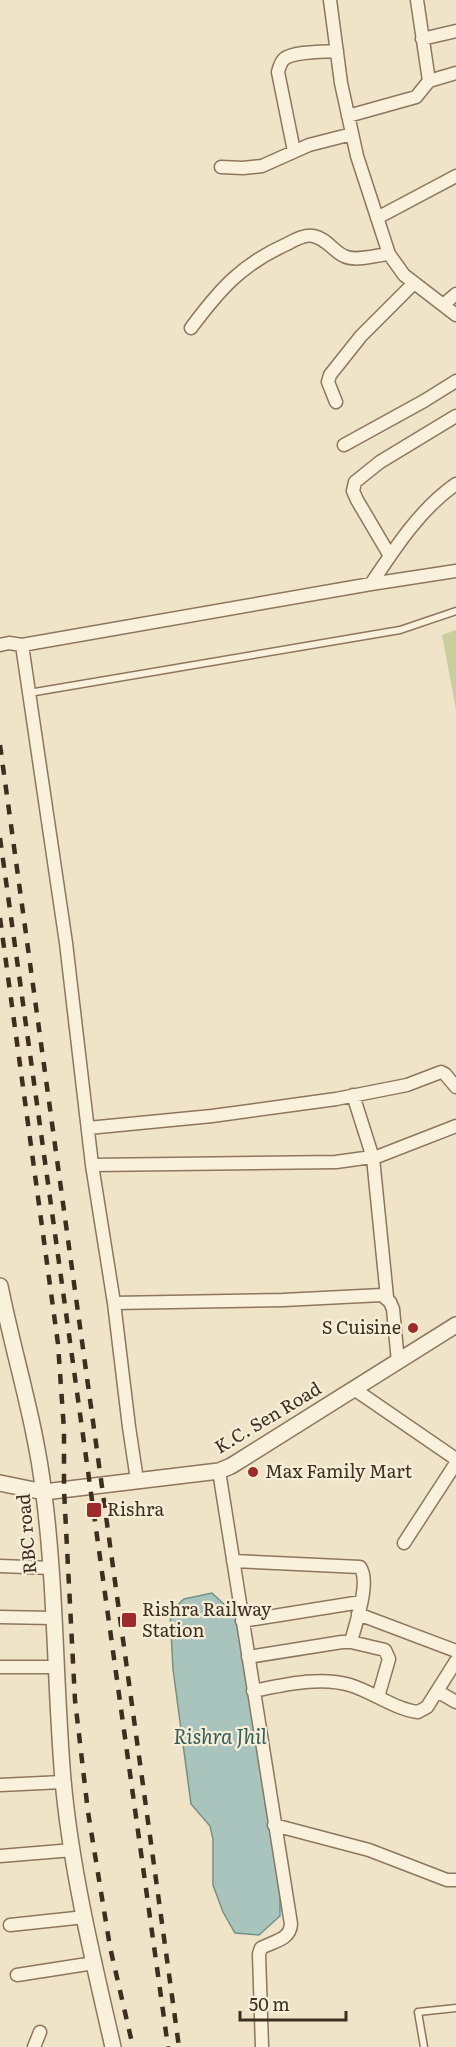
<svg xmlns="http://www.w3.org/2000/svg" width="456" height="2047" font-family="Literata,serif">
	<rect width="100%" height="100%" fill="#f0e4c8"/>
	<path fill="#c9cf9b" d="M456,630V710L442,635Z"/>
	<path fill="#a9c4bc" stroke="#6f938a" stroke-width="1.5" d="M212,1593L242,1621L280,1896V1916L259,1935L235,1933L223,1912L213,1885V1839L210,1826L191,1804L173,1669L170,1612L184,1599Z"/>
	<g fill="none" stroke-linecap="round" stroke-linejoin="round">
		<defs>
			<path id="service" d="M29,693L400,630L456,611
				M424,2047L418,2012L456,2008"/>
			<path id="minor" d="M330,0L341,83L357,156L389,254L404,275L456,315
				M422,39L456,31
				M429,81L456,73
				M348,116L416,97L429,81L417,0
				M294,151L278,72C279,68 281,62 284,59C294,51 324,52 337,51
				M221,167L243,168L262,166L309,145L352,134
				M377,218L456,176
				M443,305L456,294
				M191,328C220,289 242,264 287,244C294,240 305,234 313,236C326,238 333,251 344,256C356,262 376,255 389,254
				M336,402L328,382L330,375L361,336L414,283
				M344,445L424,401L456,381
				M390,556L357,500L353,491L355,482L380,462L456,416
				M371,584C395,548 420,509 456,484
				M0,645L9,643L22,645L371,584L456,571
				M22,645L66,943L92,1165L114,1303L283,1300L382,1295L390,1302L393,1309L398,1362
				M353,1095L373,1158L387,1297
				M88,1128L212,1116L336,1099L407,1085L441,1072L445,1074L456,1087
				M92,1165L336,1162L379,1156L456,1126
				M114,1303L129,1427L137,1480
				M354,1389L456,1459
				M219,1471L291,1924C290,1940 274,1941 261,1948L259,1954L262,2047
				M404,1543L456,1463
				M233,1561L360,1567C371,1582 355,1625 351,1642
				M0,1566L51,1568
				M358,1614L456,1651
				M0,1617L53,1618
				M242,1621L361,1602
				M248,1657L342,1642H351L385,1650L389,1659L378,1697
				M0,1667H55
				M253,1691C284,1685 319,1676 350,1685C373,1692 394,1709 418,1712L427,1707L456,1661
				M437,1691L456,1702
				M0,1785L63,1782
				M274,1825L369,1850L447,1880H456
				M0,1856L73,1850
				M10,1925L85,1917
				M17,1975L94,1963
				M34,2047L40,2032"/>
			<path id="tertiary" d="M0,1286C14,1356 36,1424 44,1495C56,1589 55,1685 63,1780C71,1869 93,1960 113,2047
				M0,1483L44,1492L219,1471L231,1466L456,1325"/>
		</defs>
		<use href="#service" stroke="#8d765c" stroke-width="9"/>
		<use href="#minor" stroke="#8d765c" stroke-width="15"/>
		<use href="#tertiary" stroke="#8d765c" stroke-width="18"/>
		<use href="#service" stroke="#faf1dc" stroke-width="6"/>
		<use href="#minor" stroke="#faf1dc" stroke-width="12"/>
		<use href="#tertiary" stroke="#faf1dc" stroke-width="15"/>
		<path stroke="#3d2e20" stroke-width="4.5" stroke-dasharray="10 10" stroke-linecap="butt" d="M0,745L179,2047
			M0,838L168,2047
			M0,918L58,1344L64,1430V1490L75,1700L88,1812L110,1947L133,2047"/>
	</g>
	<g fill="#9e2a2b" stroke="#f7eed8" stroke-width="2">
		<circle cx="413" cy="1328" r="6"/>
		<circle cx="253" cy="1472" r="6"/>
		<rect x="86" y="1502" width="16" height="16" rx="3"/>
		<rect x="121" y="1612" width="16" height="16" rx="3"/>
	</g>
	<g text-anchor="middle" stroke-width="4.5" stroke-linejoin="round" paint-order="stroke">
		<g font-size="18" fill="#3d2e20" stroke="#f7eed8" text-anchor="start">
			<text x="401" y="1334" text-anchor="end">S Cuisine</text>
			<text x="265" y="1478">Max Family Mart</text>
			<text x="107" y="1516">Rishra</text>
			<text x="142" y="1616">Rishra Railway<tspan x="142" dy="21">Station</tspan></text>
		</g>
		<g font-size="18" fill="#3d2e20" stroke="#f7eed8">
			<text transform="translate(268 1418) rotate(-31)" y="6">K.C. Sen Road</text>
			<text transform="translate(27 1534) rotate(-95)" y="6">RBC road</text>
		</g>
		<g font-size="20" font-style="italic" fill="#2f5d5a" stroke="#f7eed8">
			<text x="220" y="1744">Rishra Jhil</text>
		</g>
	</g>
	<path d="M240 2011v9h106v-9" fill="none" stroke="#3d2e20" stroke-width="3"/>
	<text x="249" y="2011" font-size="18" fill="#3d2e20" stroke="#f7eed8" stroke-width="4.5" paint-order="stroke">50 m</text>
</svg>
